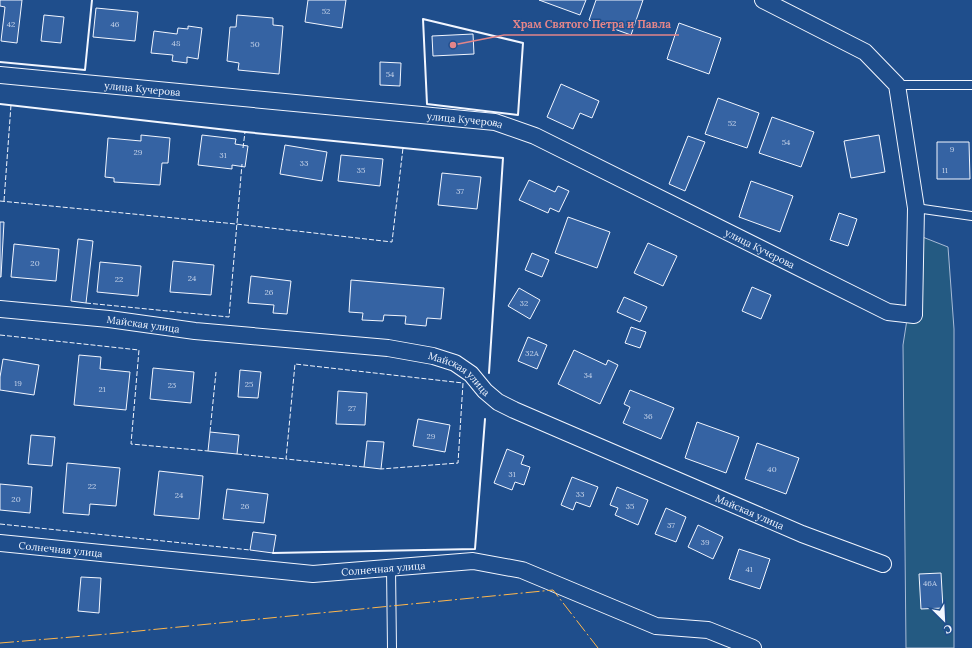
<svg xmlns="http://www.w3.org/2000/svg" width="972" height="648" font-family="Lora,serif">
	<rect width="100%" height="100%" fill="#1f4e8c"/>
	<path fill="#245a82" stroke="#a8bbd7" d="M920,236L948,247L954,329V648H906L903,345Z"/>
	<path fill="#3563a3" stroke="#f2f6ff" d="M0,0H22L17,43L1,41L5,7L0,6Z
		M308,0H346L342,28L305,22Z
		M539,0H586L580,15Z
		M596,0H643L631,35L589,20Z
		M96,8L138,12L135,41L93,37Z
		M44,15L64,17L61,43L41,41Z
		M237,15L273,18V25L283,26L279,74L238,70L239,63L227,61L230,27H236Z
		M679,23L721,38L709,74L667,59Z
		M188,26L202,28L198,59L187,57V63L172,61L173,55L151,53L154,31L177,34L178,28L188,29Z
		M473,34L474,54L433,56L432,36Z
		M380,62L401,63L400,86L380,85Z
		M561,84L599,101L592,118L580,113L573,129L547,117Z
		M718,98L759,113L747,148L705,134Z
		M772,117L814,132L801,167L759,153Z
		M141,135L170,138L168,163H162L160,185L114,182V178L105,177L108,138L141,141Z
		M202,135L236,139L235,144L248,146L245,167L232,165V169L198,165Z
		M879,135L885,172L851,178L844,141Z
		M688,136L705,142L685,191L669,184Z
		M937,142H969L970,179H937Z
		M285,145L327,152L322,181L280,174Z
		M341,155L383,159L380,186L338,181Z
		M442,173L481,177L477,209L438,205Z
		M529,180L555,192L558,186L569,191L559,212L550,208L548,213L519,200Z
		M751,181L793,196L780,232L739,217Z
		M839,213L857,219L848,246L830,240Z
		M568,217L610,232L597,268L555,253Z
		M0,222H4L1,277H0Z
		M78,239L93,241L86,303L71,301Z
		M648,243L677,256L663,286L634,273Z
		M14,244L59,249L56,281L11,277Z
		M532,253L549,260L542,277L525,270Z
		M173,261L214,265L211,295L170,292Z
		M100,262L141,266L138,296L97,292Z
		M251,276L291,281L287,314L273,313L274,305L248,303Z
		M351,280L444,288L441,319L427,318L426,326L405,324L406,316L384,315L383,321L362,320L363,313L349,312Z
		M752,287L771,295L761,319L742,311Z
		M519,288L540,300L530,319L508,306Z
		M624,297L647,307L640,322L617,312Z
		M631,327L646,332L640,348L625,343Z
		M528,337L547,345L537,369L518,361Z
		M574,350L606,365L608,360L618,365L600,404L558,384Z
		M79,355L101,357L100,369L130,372L126,410L74,405Z
		M3,359L39,365L34,395L0,390V377Z
		M153,368L194,372L191,403L150,399Z
		M240,370L261,372L258,398L238,397Z
		M630,390L674,408L661,439L623,423L630,407L624,404Z
		M338,391L367,393L365,425L336,424Z
		M418,419L450,425L445,452L413,446Z
		M697,422L739,437L726,473L685,458Z
		M210,432L239,435L237,454L208,451Z
		M31,435L55,437L52,466L28,464Z
		M367,441L384,442L381,469L364,467Z
		M757,443L799,458L786,494L745,479Z
		M507,449L524,456L521,464L530,467L524,485L515,482L512,490L494,483Z
		M67,463L120,468L116,506L90,504L89,515L63,513Z
		M159,471L203,476L199,519L154,515Z
		M572,477L598,487L590,507L576,502L573,510L561,505Z
		M0,484L32,487L30,513L0,510Z
		M617,487L648,500L638,525L615,515L618,508L610,505Z
		M227,489L268,494L264,523L223,519Z
		M666,508L686,517L676,542L655,534Z
		M698,525L723,537L713,559L688,547Z
		M253,532L276,535L273,553L250,550Z
		M739,549L770,559L760,589L729,579Z
		M941,573L943,608L921,609L919,574Z
		M81,577L101,578L99,613L78,611Z"/>
	<g fill="none" stroke-linecap="round" stroke-linejoin="round">
		<defs>
			<path id="service" d="M897,85H972
				M916,208L972,216
				M391,568L392,648"/>
			<g id="minor">
				<path id="s1" d="M0,75L495,122L535,136L888,312L914,315L916,208L897,85L865,52L763,0"/>
				<path id="s2" d="M0,309L109,319L195,331L388,348L433,356L455,363L471,374L485,391L498,402L514,410L802,534L883,564"/>
				<path id="s3" d="M0,543L313,574L473,561L522,570L656,626L708,630L753,648"/>
			</g>
		</defs>
		<use href="#service" stroke="#f2f6ff" stroke-width="10"/>
		<use href="#minor" stroke="#f2f6ff" stroke-width="18"/>
		<use href="#service" stroke="#1f4e8c" stroke-width="8"/>
		<use href="#minor" stroke="#1f4e8c" stroke-width="16"/>
		<path stroke="#f2f6ff" stroke-width="1" stroke-dasharray="5 2" stroke-linecap="butt" d="M243,148L245,132
			M0,201L236,224L392,242L403,148
			M4,201L11,105
			M86,303L229,317L242,164
			M0,335L139,350L131,444L208,451
			M210,432L216,372
			M237,454L286,459
			M364,467L286,459L295,364L463,383L458,463L381,469
			M0,524L250,550"/>
		<path stroke="#f2f6ff" stroke-width="2" d="M423,19L523,43L518,115L427,104Z
			M0,62L85,70L92,0
			M0,104L245,132L503,158L489,373
			M273,553L475,549L485,419"/>
		<path stroke="#ffb74d" stroke-width="1" stroke-dasharray="14 3 2 3" stroke-linecap="butt" d="M0,643L108,634L553,590L598,648"/>
	</g>
	<g text-anchor="middle" stroke-width="3" stroke-linejoin="round" paint-order="stroke">
		<g font-size="8" fill="#c3d1e8">
			<text x="326" y="14">52</text>
			<text x="11" y="27">42</text>
			<text x="115" y="27">46</text>
			<text x="176" y="46">48</text>
			<text x="255" y="47">50</text>
			<text x="390" y="77">54</text>
			<text x="732" y="126">52</text>
			<text x="786" y="145">54</text>
			<text x="952" y="152">9</text>
			<text x="138" y="155">29</text>
			<text x="223" y="158">31</text>
			<text x="304" y="166">33</text>
			<text x="361" y="173">35</text>
			<text x="945" y="173">11</text>
			<text x="460" y="194">37</text>
			<text x="35" y="266">20</text>
			<text x="192" y="281">24</text>
			<text x="119" y="282">22</text>
			<text x="269" y="295">26</text>
			<text x="524" y="306">32</text>
			<text x="532" y="356">32А</text>
			<text x="588" y="378">34</text>
			<text x="18" y="386">19</text>
			<text x="249" y="387">25</text>
			<text x="172" y="388">23</text>
			<text x="102" y="392">21</text>
			<text x="352" y="411">27</text>
			<text x="648" y="419">36</text>
			<text x="431" y="439">29</text>
			<text x="772" y="472">40</text>
			<text x="512" y="477">31</text>
			<text x="92" y="489">22</text>
			<text x="580" y="497">33</text>
			<text x="179" y="498">24</text>
			<text x="16" y="502">20</text>
			<text x="245" y="509">26</text>
			<text x="630" y="509">35</text>
			<text x="671" y="528">37</text>
			<text x="705" y="545">39</text>
			<text x="749" y="572">41</text>
			<text x="930" y="586">46А</text>
		</g>
		<g font-size="10" fill="#f2f6ff" stroke="#1f4e8c">
			<text dy="4" stroke="none"><textPath href="#s1" startOffset="143">улица Кучерова</textPath></text>
			<text dy="4" stroke="none"><textPath href="#s1" startOffset="467">улица Кучерова</textPath></text>
			<text dy="4" stroke="none"><textPath href="#s1" startOffset="791">улица Кучерова</textPath></text>
			<text dy="4" stroke="none"><textPath href="#s2" startOffset="144">Майская улица</textPath></text>
			<text dy="4" stroke="none"><textPath href="#s2" startOffset="468">Майская улица</textPath></text>
			<text dy="4" stroke="none"><textPath href="#s2" startOffset="792">Майская улица</textPath></text>
			<text dy="4" stroke="none"><textPath href="#s3" startOffset="61">Солнечная улица</textPath></text>
			<text dy="4" stroke="none"><textPath href="#s3" startOffset="385">Солнечная улица</textPath></text>
		</g>
	</g>
	<path fill="none" stroke="#e38589" stroke-width="1.5" d="M453 45L504 35H679"/>
	<circle fill="#e38589" stroke="#1f4e8c" stroke-width="1.5" cx="453" cy="45" r="4"/>
	<g font-size="11" text-anchor="middle" font-weight="bold" fill="#e38589" stroke="#1f4e8c" stroke-width="3" stroke-linejoin="round" paint-order="stroke">
		<text x="592" y="28">Храм Святого Петра и Павла</text>
	</g>
	<g transform="translate(944 620) rotate(156)" stroke="#1f4e8c" stroke-width="3" paint-order="stroke">
	<path d="M0-3L7 15L0 10L-7 15Z" fill="#f2f6ff"/>
	<text y="-6" font-size="11" font-weight="bold" text-anchor="middle" fill="#f2f6ff">С</text>
	</g>
</svg>
